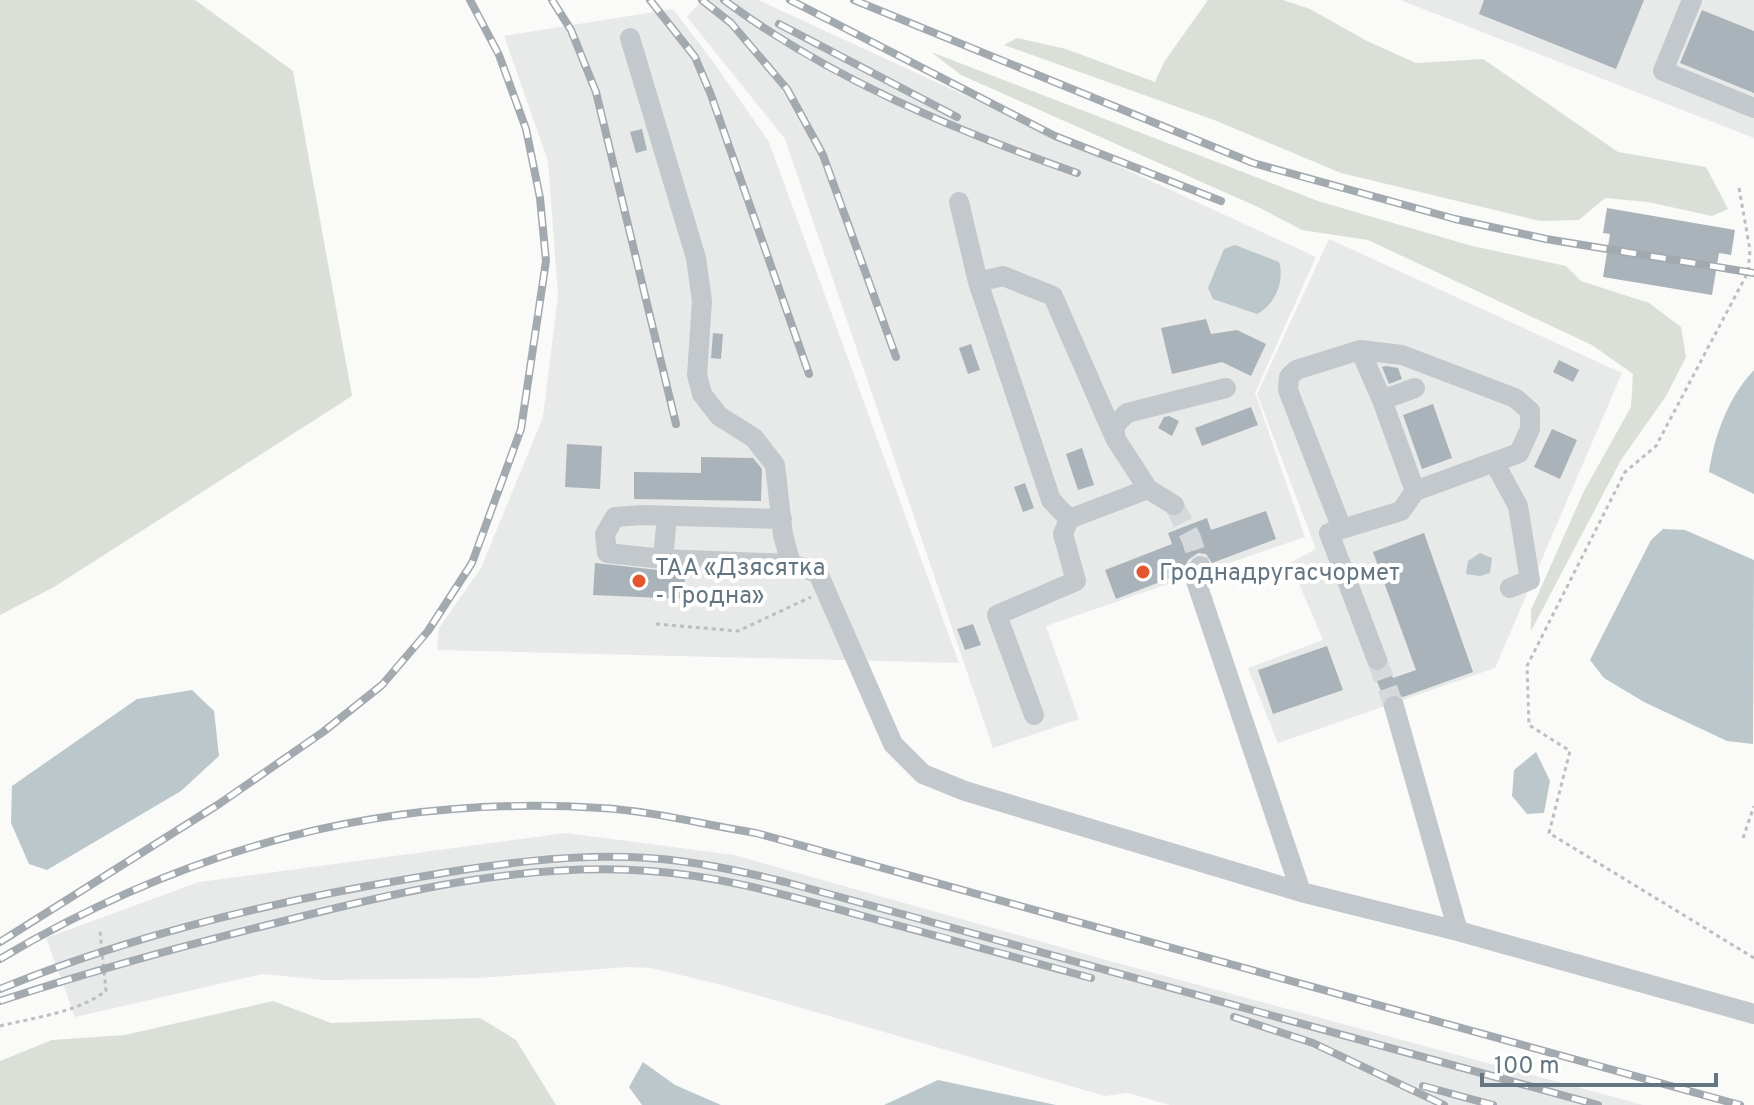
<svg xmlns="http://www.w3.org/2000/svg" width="1754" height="1105" font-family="Overpass,sans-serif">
	<rect width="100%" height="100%" fill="#fafaf8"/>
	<path fill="#e8e9e9" d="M702,0H758L1316,257L1255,393L1305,537L1046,626L1079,719L993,748L785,139L687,17Z
		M1400,0H1754V138Z
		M673,9L714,63L769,142L959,663L437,650L439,628L481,568L543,417L558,295L548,161L504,36Z
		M1329,239L1622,373L1495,668L1278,743L1248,668L1323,640L1290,563L1316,549L1257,394Z
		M566,833L734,855L1117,963L1643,1105H1170L1128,1093L1105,1096L722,985L651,968L629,967L478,978L324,980L263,974L75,1017L46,938L199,882Z"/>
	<path fill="#dadfd7" d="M0,0H195L293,71L352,396L54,587L0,615Z
		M1208,0H1283L1310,9L1367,41L1416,63L1483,59L1618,152L1706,167L1728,209L1712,216L1648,202L1605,198L1579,220L1540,221L1341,173L1214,120L1004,45L1017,38L1066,49L1155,82L1164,62Z
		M931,52L1318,201L1472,246L1566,266L1581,281L1649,303L1681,327L1686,357L1666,396L1621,460L1531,631V610L1584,491L1631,407L1633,374L1592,345L1368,240L1302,230L1260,208L961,75Z
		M273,1001L331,1023L480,1018L516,1040L556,1105H0V1061L52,1040L125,1035Z"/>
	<path fill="#bbc7cb" d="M1235,245L1279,262C1285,281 1275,305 1257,314L1213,299L1208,288L1224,249Z
		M1754,370V494L1709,472C1714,437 1728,397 1754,370Z
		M1663,529L1685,530L1754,560L1753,744L1727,741L1644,702L1604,678L1590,660L1651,540Z
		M1480,553L1492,558L1490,573L1480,576L1466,574L1468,561Z
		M192,690L214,711L219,756L181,791L47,870L29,864L11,823L12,786L137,699Z
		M1536,752L1550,781L1544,813L1527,814L1512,796L1514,770Z
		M643,1062L675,1085L721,1105H642L629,1087Z
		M938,1080L1056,1105H884Z"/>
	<path fill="#aab3b9" d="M1484,0H1644L1616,69L1479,14Z
		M1702,10L1754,31V93L1680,63Z
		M642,129L647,150L636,153L630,132Z
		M1607,208L1735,230L1731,255L1719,253L1712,295L1603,277L1610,234L1603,233Z
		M1206,319L1211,334L1237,330L1266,344L1251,376L1222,362L1172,374L1161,328Z
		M713,333L723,334L721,359L711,358Z
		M971,344L980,370L968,374L959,348Z
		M1559,360L1579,370L1573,382L1553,372Z
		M1386,366L1398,368L1402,379L1389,384L1382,367Z
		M1433,404L1452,458L1422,469L1403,415Z
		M1251,407L1258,425L1202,446L1195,428Z
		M1169,416L1179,421L1172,436L1158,428L1164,417Z
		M1552,429L1577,440L1560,479L1534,467Z
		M567,444L602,446L600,489L565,487Z
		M1082,448L1094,485L1078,490L1066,454Z
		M701,457L753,458L762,469L761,501L634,499V472L701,473Z
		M1025,483L1034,508L1023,512L1014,487Z
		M1266,511L1276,539L1212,563L1206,554L1198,553L1188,560L1183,573L1116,599L1105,570L1172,544L1168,533L1207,518L1211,530Z
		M1424,533L1473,672L1403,697L1391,693L1384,698L1373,672H1382L1388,666L1393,678L1416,670L1373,552Z
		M595,563L685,573L684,599L593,595Z
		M973,624L981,645L965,650L957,629Z
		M1327,646L1343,690L1273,714L1258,670Z"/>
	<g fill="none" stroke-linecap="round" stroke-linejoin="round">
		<path stroke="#d5d9db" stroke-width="20" stroke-dasharray="20 10" stroke-linecap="butt" d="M1174,505L1191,538L1200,566
			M1377,660L1394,706"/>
		<path stroke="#bbbfc2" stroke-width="3" stroke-dasharray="4 4" stroke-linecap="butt" d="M1739,188L1750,250L1748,272L1656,446L1625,472L1527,666L1529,725L1570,751L1549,833L1754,958
			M656,624L738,631L811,597
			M1743,838L1754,806
			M0,1026C36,1017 76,1013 106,991L100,931"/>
		<path stroke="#c3c8cc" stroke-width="20" d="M1692,0L1663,71L1754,108
			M630,38L696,258L702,301L697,375L702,394L719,416L754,438L775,465L783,535L791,564
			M959,202L978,282
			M1360,350L1402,355L1515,398L1530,411V429L1519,453L1415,491L1401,511L1329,533L1377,660
			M1382,400L1415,388
			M1494,462L1518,506L1530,580L1510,588
			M1174,505L1148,489L1115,438V425L1127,413L1226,388
			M782,519L642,515L615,517L605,534L607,553L663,559L791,564L818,573L893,744L923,774L965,791L1301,892L1458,931L1754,1014
			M1069,519L1051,500L978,282L1003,276L1053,296L1115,438
			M1342,529L1288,390L1289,377L1296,370L1360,350L1382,400L1415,491
			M663,559L667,516
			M1200,566L1195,578L1301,892
			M1394,706L1458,931
			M1034,715L997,615L1076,581L1063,534L1069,519L1148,489"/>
		<defs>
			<path id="rail" d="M552,0L571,30L596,92L676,424
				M650,0L695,57L711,95L809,374
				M702,0L731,23L787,89L823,155L896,357
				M724,0C829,78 954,130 1077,173
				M790,0L1055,136L1221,201
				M854,0L1253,163L1455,219L1546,239L1754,273
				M779,24L957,117
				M0,942L219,804L323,732L382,685L428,631L472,563L521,429L546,261L540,198L526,129L499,55L470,0
				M0,959C187,848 383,794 601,808C653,811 705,825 756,833L1740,1105
				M0,989C130,936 270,902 408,879C487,865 568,853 648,858C695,861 740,871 785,882L1598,1105
				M0,1001C92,971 186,945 280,922C400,891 525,862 650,871C723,876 793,897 863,916C939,936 1015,957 1091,978
				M1234,1017L1313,1043L1444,1105
				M1423,1086L1493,1105"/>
		</defs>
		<use href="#rail" stroke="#a2aab0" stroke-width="8"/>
		<use href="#rail" stroke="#fff" stroke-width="5" stroke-dasharray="15" stroke-linecap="butt"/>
	</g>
	<g fill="#e4572e" stroke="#fff" stroke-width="3">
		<circle cx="1143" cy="572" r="8"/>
		<circle cx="639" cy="581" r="8"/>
	</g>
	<g text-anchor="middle" stroke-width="8" stroke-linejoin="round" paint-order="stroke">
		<g font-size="24" fill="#657683" stroke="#fff" text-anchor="start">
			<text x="655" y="575">ТАА «Дзясятка<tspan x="655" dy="28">- Гродна»</tspan></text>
			<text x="1159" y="580">Гроднадругасчормет</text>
		</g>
	</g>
	<path d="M1482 1073v12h234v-12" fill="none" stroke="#657683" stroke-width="4"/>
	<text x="1494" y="1073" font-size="24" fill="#657683" stroke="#ffffff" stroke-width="6" paint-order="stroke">100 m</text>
</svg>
